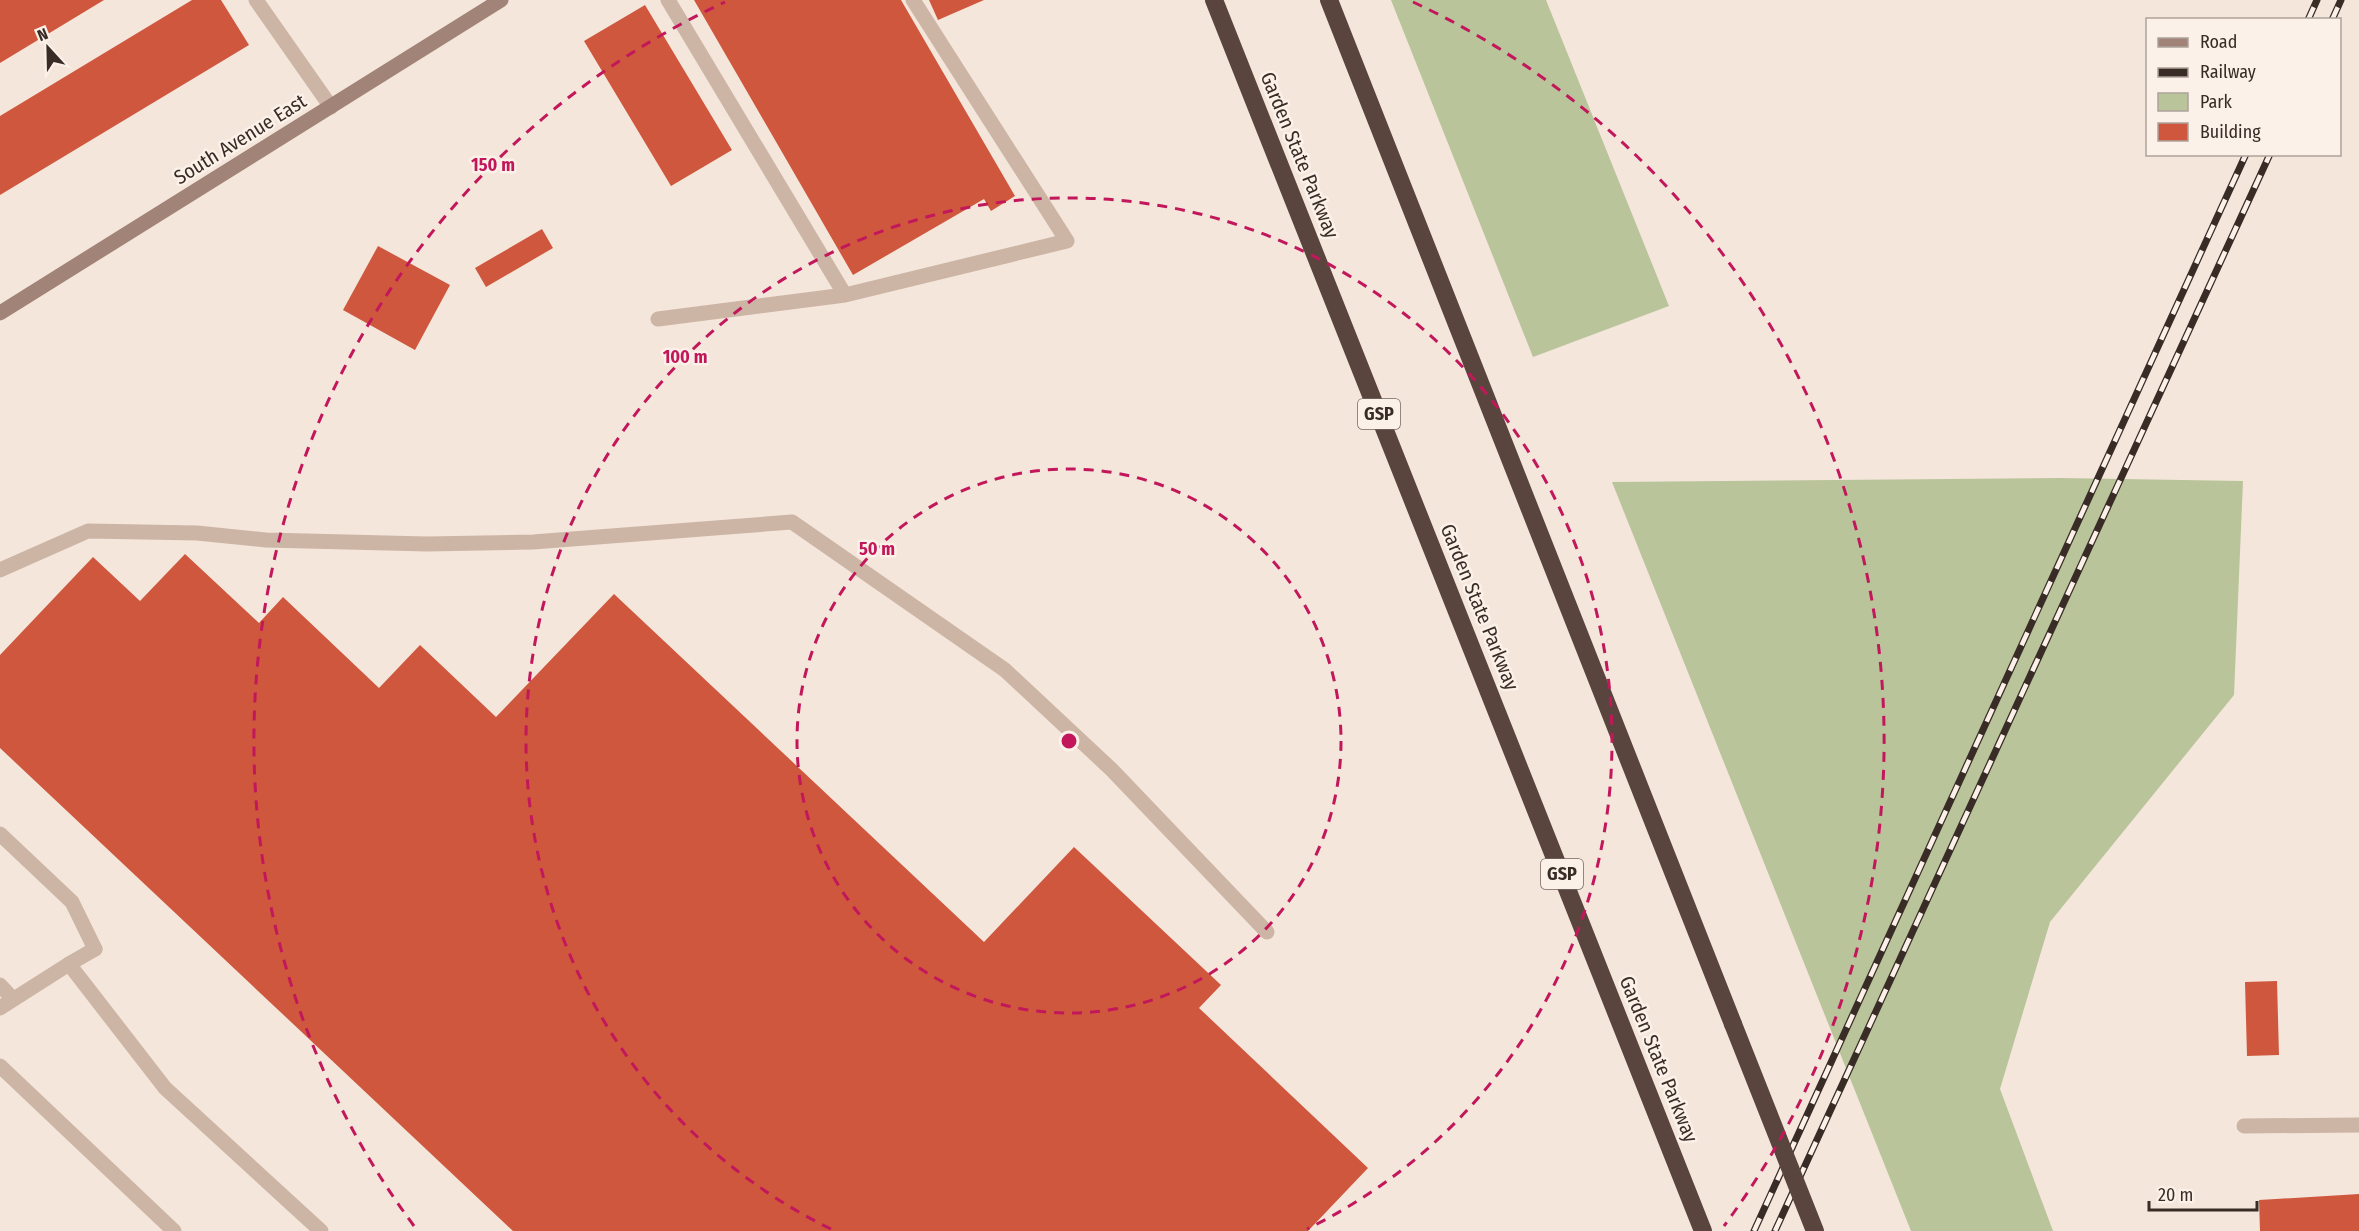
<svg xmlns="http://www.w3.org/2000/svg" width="2359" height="1231" font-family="'Fira Sans Condensed',sans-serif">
	<rect width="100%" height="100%" fill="#f4e6db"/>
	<path fill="#b9c49a" d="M1391,0H1546L1669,306L1533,357Z
		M2060,478L2243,481L2234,695L2050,922L2000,1089L2053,1231H1911L1612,482Z"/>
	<path fill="#cf573e" d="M0,0H104L0,63Z
		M192,0H221L249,45L0,195V116Z
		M694,0H901L1015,196L991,211L984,199L853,275Z
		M929,0H984L938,20Z
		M645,5L732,150L671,186L584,41Z
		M542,229L553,248L486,287L475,268Z
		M378,246L450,285L415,350L343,310Z
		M185,554L259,623L283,597L379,688L420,645L496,717L614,594L984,942L1074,847L1221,985L1199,1008L1368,1168L1308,1231H513L0,748V655L93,557L140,601Z
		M2277,981L2279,1055L2247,1056L2245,982Z
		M2359,1194V1231H2260L2259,1200Z"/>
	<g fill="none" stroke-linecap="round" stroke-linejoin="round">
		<path stroke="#cdb5a6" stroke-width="15" d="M256,0L331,107
			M668,0L845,295L1067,241L913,0
			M658,319L845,295
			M0,570L88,531L197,533L266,540L427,544L533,542L792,522L1005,670L1112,770L1267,932
			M0,834L72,902L95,949
			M69,964L165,1088L321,1231
			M0,985L13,999
			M0,1066L174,1231"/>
		<path stroke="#cdb5a6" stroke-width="15" d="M0,1008L69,964L95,949
			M2244,1126L2359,1125"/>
		<path stroke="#a18377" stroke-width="15" d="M0,313L501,0"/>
		<path stroke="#5a453e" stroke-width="18" d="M1214,0L1703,1231
			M1329,0L1733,1024"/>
		<defs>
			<path id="rail" d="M2308,20L2317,0
				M2332,20L2341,0
				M1754,1231L2246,154
				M1775,1231L2270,154"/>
		</defs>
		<use href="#rail" stroke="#392c27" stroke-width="7"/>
		<use href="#rail" stroke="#fbf1e8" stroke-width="4.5" stroke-dasharray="14" stroke-linecap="butt"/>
		<path stroke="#5a453e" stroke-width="18" d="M1733,1024L1815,1231"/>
	</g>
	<g fill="none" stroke="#c2185b" stroke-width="3" stroke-dasharray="10 8">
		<circle cx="1069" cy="741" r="272"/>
		<path d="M831 1229A543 543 0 1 1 1307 1229"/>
		<path d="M414 1226A815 815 0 0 1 725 2M1413 2A815 815 0 0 1 1724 1226"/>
	</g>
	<g text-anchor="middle" stroke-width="5" stroke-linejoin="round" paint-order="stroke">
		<g fill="#fbf1e8" stroke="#736761" stroke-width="1.5">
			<rect x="1358" y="399" width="42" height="30" rx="4.5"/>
			<rect x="1541" y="859" width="42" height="30" rx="4.5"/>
		</g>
		<g font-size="18" font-weight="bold" fill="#392c27">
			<text x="1379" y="420">GSP</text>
			<text x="1562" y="880">GSP</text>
		</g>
		<g font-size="20" fill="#392c27" stroke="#fbf1e8">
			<text transform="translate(240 139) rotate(-32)" y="7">South Avenue East</text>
			<text transform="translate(1300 155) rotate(68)" y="7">Garden State Parkway</text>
			<text transform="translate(1480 607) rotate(68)" y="7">Garden State Parkway</text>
			<text transform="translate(1659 1059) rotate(68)" y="7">Garden State Parkway</text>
		</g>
	</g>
	<circle cx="1069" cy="741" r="9" fill="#c2185b" stroke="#fbf1e8" stroke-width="3"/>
	<g font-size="18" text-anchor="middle" font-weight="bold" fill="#c2185b" stroke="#fbf1e8" stroke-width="5" stroke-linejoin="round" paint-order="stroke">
		<text x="493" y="171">150 m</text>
		<text x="685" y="363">100 m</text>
		<text x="877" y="555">50 m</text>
	</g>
	<rect x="2146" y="18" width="195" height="138" fill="#fbf1e8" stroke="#ada29b" stroke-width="1.5"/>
	<rect x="2158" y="38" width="30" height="9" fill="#a18377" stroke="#ada29b" stroke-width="1.5"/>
	<text x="2200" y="48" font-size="18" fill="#392c27">Road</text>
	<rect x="2158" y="68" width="30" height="9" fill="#392c27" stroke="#ada29b" stroke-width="1.5"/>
	<text x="2200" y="78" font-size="18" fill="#392c27">Railway</text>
	<rect x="2158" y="93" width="30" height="18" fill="#b9c49a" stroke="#ada29b" stroke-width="1.5"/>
	<text x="2200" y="108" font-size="18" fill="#392c27">Park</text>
	<rect x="2158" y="123" width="30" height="18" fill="#cf573e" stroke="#ada29b" stroke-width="1.5"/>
	<text x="2200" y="138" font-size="18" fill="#392c27">Building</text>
	<g transform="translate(48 48) rotate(338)" stroke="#fbf1e8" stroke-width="4.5" paint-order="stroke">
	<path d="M0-4.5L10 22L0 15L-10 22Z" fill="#392c27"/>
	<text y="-9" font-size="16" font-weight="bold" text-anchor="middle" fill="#392c27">N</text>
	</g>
	<path d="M2149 1201v9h108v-9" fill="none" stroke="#392c27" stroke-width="3"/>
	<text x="2158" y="1201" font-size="18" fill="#392c27" stroke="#fbf1e8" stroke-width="4.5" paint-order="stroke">20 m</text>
</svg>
